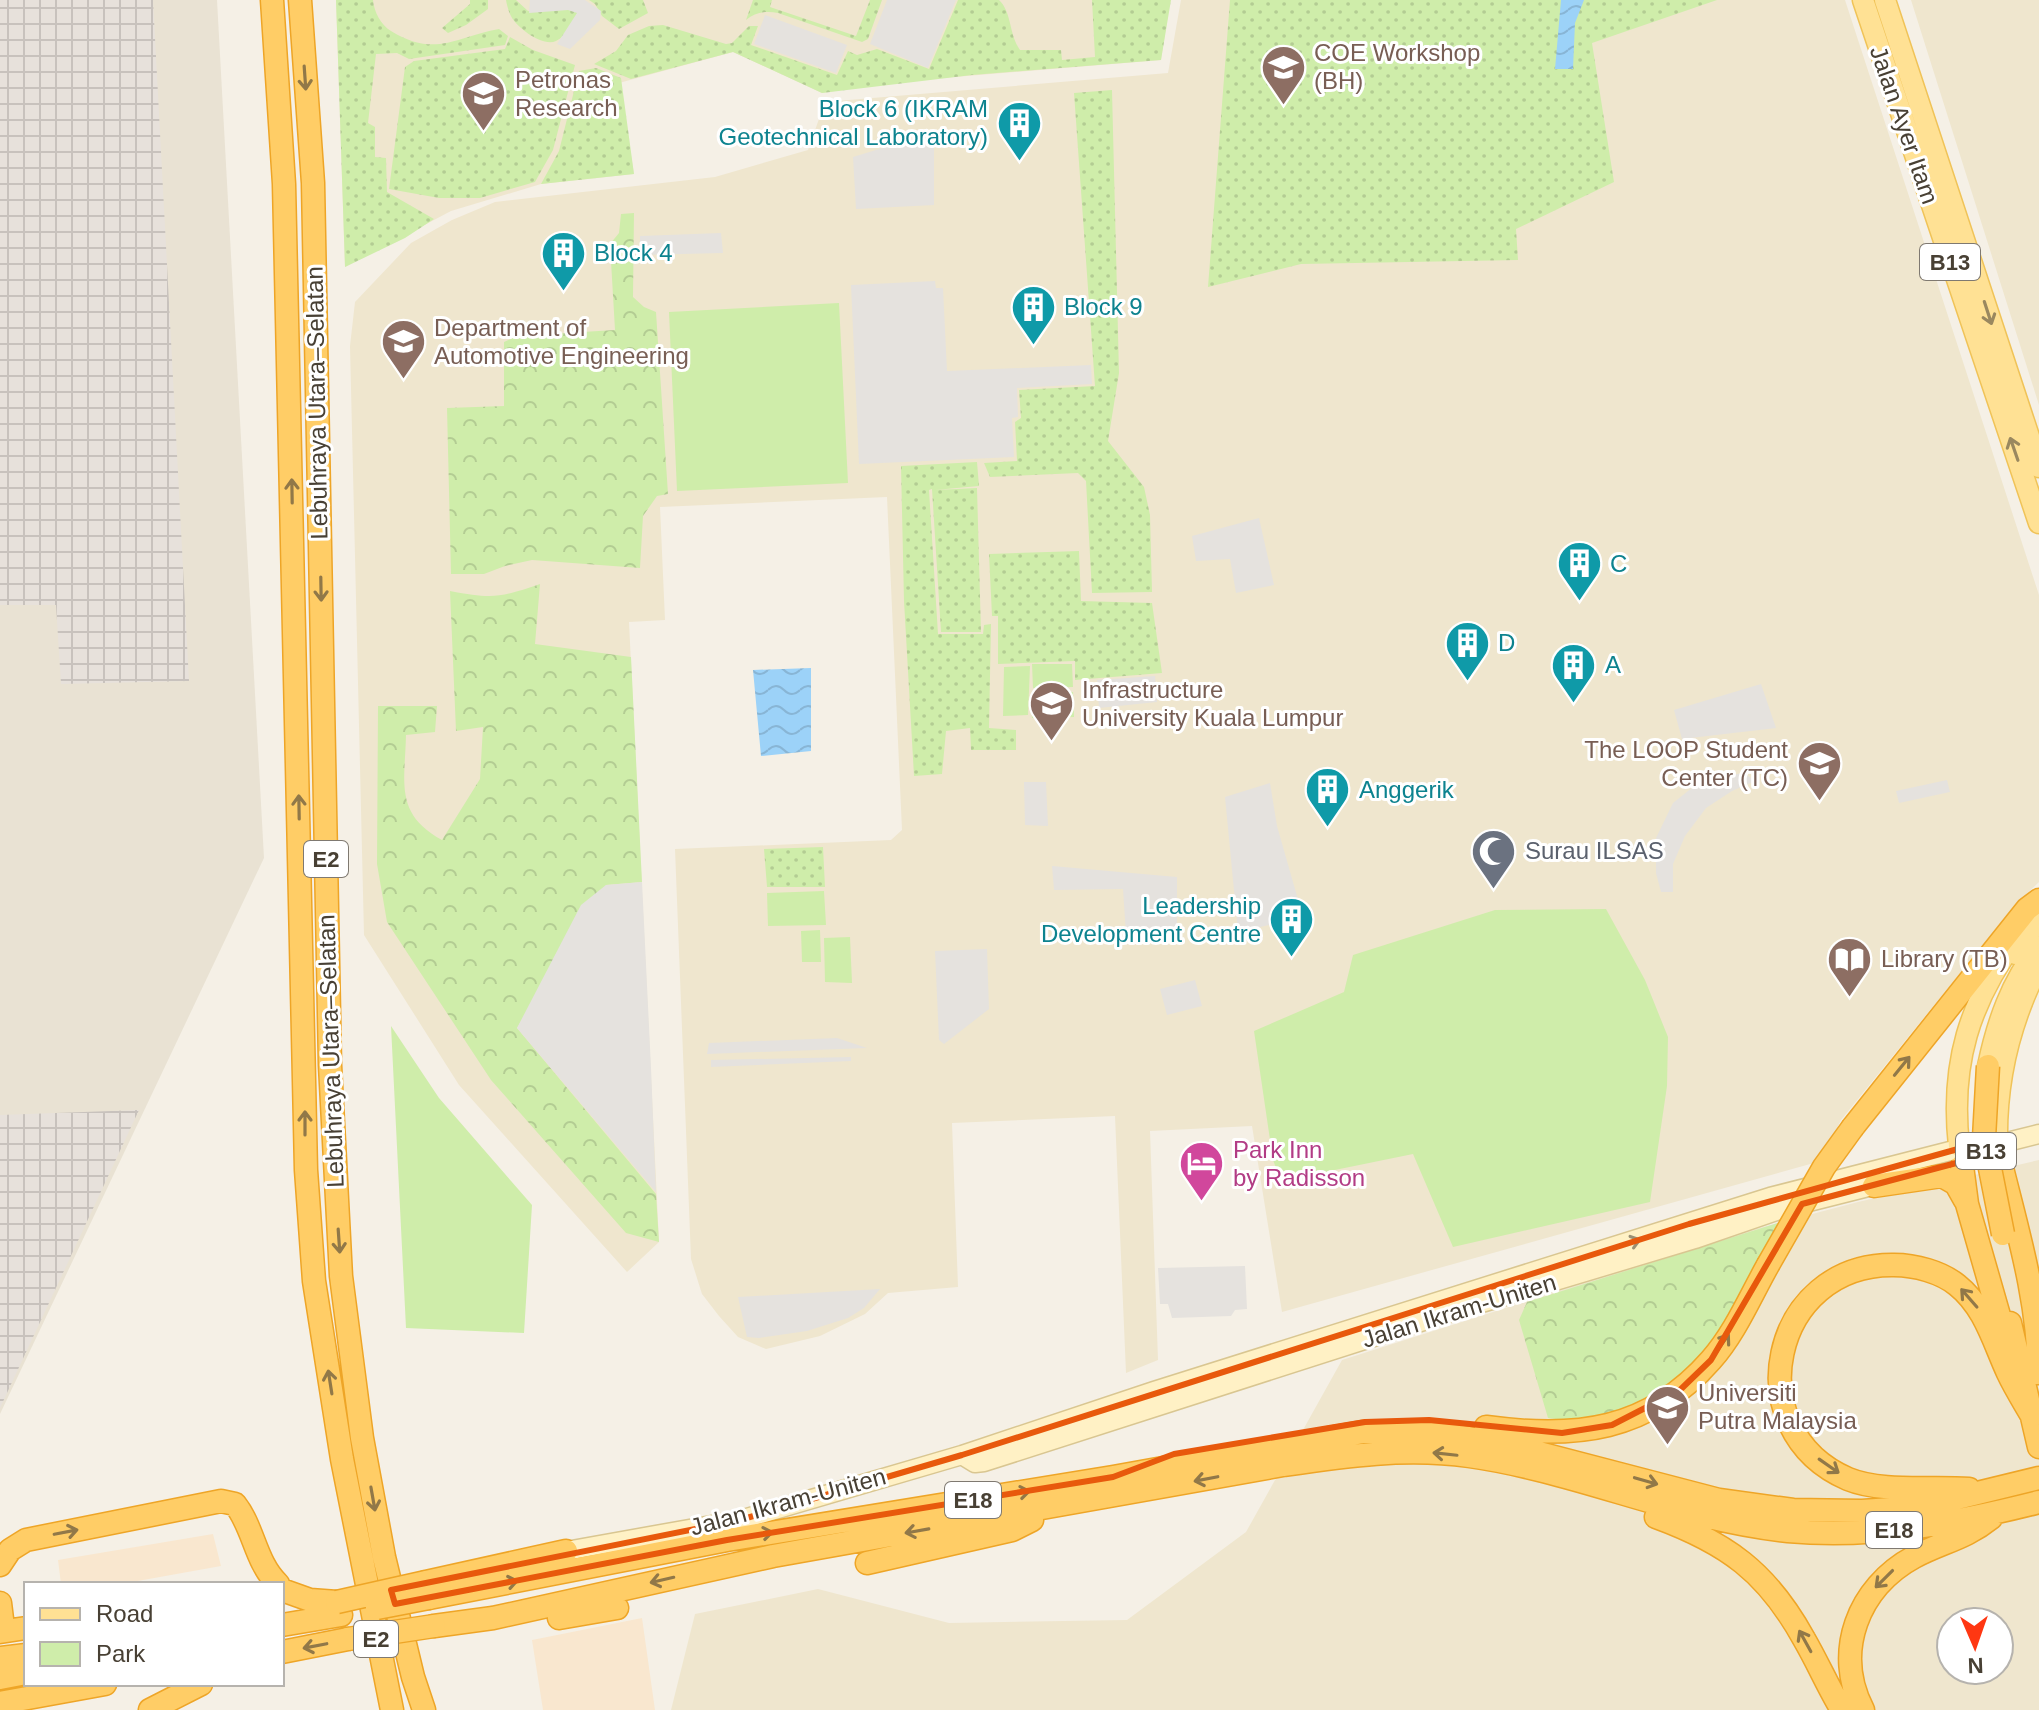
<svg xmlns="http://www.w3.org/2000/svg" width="2039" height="1710" font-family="Arial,sans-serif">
	<defs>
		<pattern id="industrial-grid" width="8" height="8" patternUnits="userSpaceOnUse" patternTransform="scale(2)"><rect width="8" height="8" fill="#e7e1db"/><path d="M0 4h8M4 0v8" fill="none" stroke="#c8c2bd"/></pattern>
		<pattern id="grass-dots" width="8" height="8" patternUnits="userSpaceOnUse" patternTransform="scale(2)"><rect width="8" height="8" fill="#cfedaa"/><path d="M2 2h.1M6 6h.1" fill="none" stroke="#b3cc93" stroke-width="1.8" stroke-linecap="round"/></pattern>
		<pattern id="forest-crowns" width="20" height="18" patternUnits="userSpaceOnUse" patternTransform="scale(2)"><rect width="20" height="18" fill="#cfedaa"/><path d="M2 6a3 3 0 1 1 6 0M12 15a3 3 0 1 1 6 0" fill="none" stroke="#b3cc93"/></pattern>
		<pattern id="water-waves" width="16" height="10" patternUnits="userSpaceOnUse" patternTransform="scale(2)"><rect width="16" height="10" fill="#9cd2f8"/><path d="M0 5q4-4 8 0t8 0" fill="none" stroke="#88b5d5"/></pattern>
	</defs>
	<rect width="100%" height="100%" fill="#f5f0e6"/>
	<path fill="#e9e2d3" d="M0,0H217L264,858L0,1414Z"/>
	<path fill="#f9e7cf" d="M213,1534L221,1566L121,1584H61L58,1560Z
		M642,1618L655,1710H543L532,1640Z"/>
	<path fill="url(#industrial-grid)" d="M0,0H153L189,681L61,684L56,605H0Z
		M139,1110L0,1408V1115Z"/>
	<path fill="#efe6ce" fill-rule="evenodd" d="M336,0H1170L1161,60L883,83L822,93L733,52L619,83L634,174L541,184L451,211L345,267Z
		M1181,0H1845L2039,595V882L2016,904L1841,1120L1821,1161L1282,1312L1252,1126L1150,1131L1158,1360L1126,1373L1115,1116L952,1123L958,1287L888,1293L865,1314L820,1336L766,1349L738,1337L719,1316L702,1294L691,1259L675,849L891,840L902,830L887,497L660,507L665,620L629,622L659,1242L627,1272L459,1085L364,935L350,346L355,302L411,243L452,220L495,202L715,177L808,150L825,102L1168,73Z
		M1911,0H2039V405Z
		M2039,1160V1710H671L695,1614L818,1589L949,1623L1127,1620L1246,1532L1342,1360L1744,1232L1858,1202ZM1951,1622H1999V1670H1951Z"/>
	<path fill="url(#grass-dots)" d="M336,0H373C374,12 381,25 391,31C435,58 456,37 499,29L508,36L505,45L409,59L397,53L376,54L368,123L375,127V157L386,158L387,192L434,219L405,238L345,267Z
		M470,0H488V9L466,25L448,33L442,28L470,4Z
		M506,0H516L528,11L554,8L579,10C573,21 568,35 556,41C543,47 519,29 512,18C509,13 507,6 506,0Z
		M589,0H643L648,13L619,29L602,16L595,4Z
		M753,0H772L770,7L856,36L870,0H882L868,39L862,42L778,13C766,11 756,12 746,20Z
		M958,0H999C1012,12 1009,35 1020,50H1061L1062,60L1095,57L1092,0H1171L1161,60L972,75L822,93L733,52L631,79L594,64L616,51L628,35L649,26L663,25L726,44L732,43L749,26H758L751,45L837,75L848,51L857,55L877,49L929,69Z
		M1230,0H1717L1592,43L1614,182L1516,229L1518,260L1301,264L1208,287Z
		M510,37L533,50L575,65L553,150L535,182L480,198H439L389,189L405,67L414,61L505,49Z
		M596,68L621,78L634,174L541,184L559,151L579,71Z
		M1112,90L1119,373L1108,441L1144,487L1150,515L1152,592L1092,593L1086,481L1078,473L990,477L984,463L1017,461L1015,422L1021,418L1019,390L1095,386L1074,93Z
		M977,462L979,486L935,490L977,488L981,632H941L932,489L929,490L938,634H983L984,625L991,624L989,728L1016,730V750H971L970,728L946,731L942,774L914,776L904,601L901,466Z
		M1079,551L1081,601L1152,603L1162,673L1075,680V661L998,664V616H992L989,554Z
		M823,847L825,887H767L764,849Z"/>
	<path fill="url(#forest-crowns)" d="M634,213L633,297L644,307L656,312L668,494L657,496L643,516L640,568L532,560L505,566L484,574H451L447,408L504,406V342L517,336L615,330L610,244L619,233L621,214Z
		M540,584L535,644L631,657L642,882L606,885L517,1028L656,1194L659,1242L626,1233L491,1080L387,922L377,864L378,706H437L435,732L406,735C405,782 394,814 442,840L480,779L483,727L456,731L450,591C493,599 499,598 540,584Z
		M1781,1222C1730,1314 1677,1440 1548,1418L1519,1320L1527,1302Z"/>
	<path fill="#cfedaa" d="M839,303L848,483L677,491L669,312Z
		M1032,664H1072L1073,687L1033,688Z
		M1030,666L1028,715L1003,716L1004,667Z
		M1073,692L1074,717L1032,718L1031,694Z
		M824,891L826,925L768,926L767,893Z
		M1606,909L1645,980L1668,1037L1667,1086L1650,1202L1453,1247L1413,1154L1281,1181L1273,1160L1254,1031L1344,992L1353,955L1495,910Z
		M820,930L821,962H802L801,931Z
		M850,937L852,983L825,982L824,938Z
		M391,1026L439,1098L532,1205L524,1333L406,1328Z"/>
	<path fill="#e5e2de" d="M530,0H585L601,11L600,20L570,49L557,44L577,13L568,10L529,13Z
		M887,0H956L928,68L870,44Z
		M765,15L847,45L836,73L754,44Z
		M925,135L934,148V205L856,209L853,157Z
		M721,233L723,253L640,255V236Z
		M935,281L936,288H943L947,371L1091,365L1092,384L1017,388L1018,417L1012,418L1014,457L859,464L851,285Z
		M1259,518L1274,585L1236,593L1230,559L1196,561L1192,536Z
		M1155,676L1157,702L1099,708L1097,680Z
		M1761,684L1776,728L1682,739L1674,710Z
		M1744,773L1755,781L1732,791L1706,808L1685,836L1673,864V892H1661L1656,873V838L1673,803L1703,779Z
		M1947,780L1950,792L1899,803L1896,791Z
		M1024,782H1046L1048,826L1025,825Z
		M1270,783L1277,826L1303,917L1238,932L1225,797Z
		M1052,866L1177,877V935L1126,934L1123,889L1054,890Z
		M642,882L651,1068L656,1192L517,1028L581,905L606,885Z
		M987,949L989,1009L944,1044L939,1040L935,951Z
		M1195,980L1202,1006L1167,1015L1160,989Z
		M837,1038L867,1048L707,1054L709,1043Z
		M851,1057V1061L711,1067V1060Z
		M1245,1266L1247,1309L1235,1310L1231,1316L1172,1318L1168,1304H1160L1158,1268Z
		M880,1289L864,1308L848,1318L807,1331L759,1338L747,1337L738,1297Z"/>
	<path fill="url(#water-waves)" d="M1561,0H1584L1575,23L1573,69H1555Z
		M811,668V751L761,756L753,670Z"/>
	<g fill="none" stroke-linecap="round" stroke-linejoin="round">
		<defs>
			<path id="secondary" d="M1999,1144L2039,1134
				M962,1455L975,1463L984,1462L1455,1311L1695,1239L1785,1208L1888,1182
				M566,1551L740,1520L962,1455L1154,1391L1770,1197L1958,1149"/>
			<path id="primary" d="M1863,0L2039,523
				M1885,0L2039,467
				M2016,954L2039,918
				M1988,1066C1997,1023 2011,982 2039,947
				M1997,1141C1996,1078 2010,1021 2039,965
				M1959,1146C1950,1064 1969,1002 2018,936"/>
			<path id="highway" d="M272,0L284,184L306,1170L314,1281L342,1459L392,1710
				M300,0L313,183L330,1065L341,1276L362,1438L384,1557L413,1677L424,1710
				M1853,1127L2027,909L2039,900
				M2000,1160C2017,1229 2039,1301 2039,1373
				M1962,1166L1967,1204L2006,1340
				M1874,1186L1942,1176L1956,1184L1965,1200
				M2010,1323L2039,1447
				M1486,1427C1575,1439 1648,1432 1711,1360C1735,1333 1750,1297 1768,1265
				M1969,1489C1932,1486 1882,1493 1848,1479C1735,1430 1771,1263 1894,1265C1915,1265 1941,1272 1957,1285C1985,1307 1994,1343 2008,1373C2015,1388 2024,1402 2032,1416
				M1656,1517C1727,1543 1767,1572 1804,1639C1818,1663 1828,1687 1842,1710
				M867,1563L1012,1530L1032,1520
				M0,1565L10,1550L26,1540L221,1501L235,1504C254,1528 255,1562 278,1584
				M426,1582L566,1551
				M282,1590L310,1600L337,1602
				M429,1598L727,1540L1113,1477L1363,1432H1434L1504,1444L1719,1500L1793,1510L1862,1511L1920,1507L2039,1478
				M0,1603L2,1619
				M559,1618L617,1608
				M282,1625L341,1615
				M434,1626L493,1618L773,1556L1283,1465C1345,1456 1406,1447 1469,1456C1577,1471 1679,1520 1788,1531C1873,1539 1956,1523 2039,1502
				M0,1632L26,1628
				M282,1652L348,1639
				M0,1658L26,1655
				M0,1678L26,1673
				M0,1703L105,1684
				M150,1710L201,1684
				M1863,1710C1833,1652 1858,1587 1914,1557C1942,1542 1965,1539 1991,1518"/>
		</defs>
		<use href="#secondary" stroke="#d9c691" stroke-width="21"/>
		<use href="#primary" stroke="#f0c358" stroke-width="23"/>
		<use href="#highway" stroke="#eea527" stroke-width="25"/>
		<use href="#secondary" stroke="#fff1c5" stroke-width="18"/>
		<use href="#primary" stroke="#ffe194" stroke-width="20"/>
		<use href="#highway" stroke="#ffcd66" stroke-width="22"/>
		<defs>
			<path id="highway-bridge" d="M1988,1066L1984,1138L2003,1234
				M1768,1265L1824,1167L1853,1127
				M337,1602L426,1582
				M377,1608L429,1598
				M348,1639L434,1626"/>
		</defs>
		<use href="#highway-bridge" stroke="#eea527" stroke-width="25" stroke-linecap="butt"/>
		<use href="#highway-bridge" stroke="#ffcd66" stroke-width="22"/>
	</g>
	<defs><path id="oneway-shaft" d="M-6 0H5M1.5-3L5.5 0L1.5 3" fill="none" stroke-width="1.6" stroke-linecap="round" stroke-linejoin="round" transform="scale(2)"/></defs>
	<g stroke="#917848">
		<use href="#oneway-shaft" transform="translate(305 78) rotate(86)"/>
		<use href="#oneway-shaft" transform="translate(292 491) rotate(-91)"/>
		<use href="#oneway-shaft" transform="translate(321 589) rotate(89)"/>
		<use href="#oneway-shaft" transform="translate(299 807) rotate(-91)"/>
		<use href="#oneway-shaft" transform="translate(1902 1066) rotate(-51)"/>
		<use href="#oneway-shaft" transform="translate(305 1123) rotate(-90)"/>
		<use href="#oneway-shaft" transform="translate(339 1241) rotate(86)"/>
		<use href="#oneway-shaft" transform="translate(1969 1298) rotate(-131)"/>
		<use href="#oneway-shaft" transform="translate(1722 1344) rotate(-55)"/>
		<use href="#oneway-shaft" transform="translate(330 1382) rotate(-99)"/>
		<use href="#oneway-shaft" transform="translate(1445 1454) rotate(-174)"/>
		<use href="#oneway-shaft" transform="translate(1829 1466) rotate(35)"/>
		<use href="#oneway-shaft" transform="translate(1206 1479) rotate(169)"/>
		<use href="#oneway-shaft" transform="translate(1646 1481) rotate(16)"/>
		<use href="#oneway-shaft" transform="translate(1018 1493) rotate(-9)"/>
		<use href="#oneway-shaft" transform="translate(373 1499) rotate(80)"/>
		<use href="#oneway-shaft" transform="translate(917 1531) rotate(170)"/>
		<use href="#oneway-shaft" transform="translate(66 1532) rotate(-11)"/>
		<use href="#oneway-shaft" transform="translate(761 1534) rotate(-9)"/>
		<use href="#oneway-shaft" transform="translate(1884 1579) rotate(135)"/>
		<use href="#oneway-shaft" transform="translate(662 1580) rotate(167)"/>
		<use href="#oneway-shaft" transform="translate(506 1583) rotate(-11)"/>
		<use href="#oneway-shaft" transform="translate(1805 1641) rotate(-119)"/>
		<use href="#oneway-shaft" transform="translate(315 1646) rotate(169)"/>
	</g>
	<g stroke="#9a885f">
		<use href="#oneway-shaft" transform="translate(1988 313) rotate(72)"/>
		<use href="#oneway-shaft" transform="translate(2014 449) rotate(-109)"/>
	</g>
	<use stroke="#9a9075" href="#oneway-shaft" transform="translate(1629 1243) rotate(-17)"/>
	<path fill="none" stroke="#e8590c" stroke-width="6" stroke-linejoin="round" d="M1958,1149L1960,1162L1802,1204L1711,1360L1680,1390L1612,1425L1562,1433L1429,1420L1365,1422L1174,1454L1113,1477L727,1540L395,1604L391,1590L740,1520L962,1455L1689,1224Z"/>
	<defs>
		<symbol id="university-pin" viewBox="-11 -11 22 30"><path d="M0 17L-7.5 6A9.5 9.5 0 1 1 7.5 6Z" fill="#8d6e63" stroke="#fff"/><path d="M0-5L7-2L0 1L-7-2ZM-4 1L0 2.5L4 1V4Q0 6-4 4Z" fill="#fff"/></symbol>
		<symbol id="building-pin" viewBox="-11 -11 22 30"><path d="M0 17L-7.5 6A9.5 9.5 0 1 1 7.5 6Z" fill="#0f9aa8" stroke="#fff"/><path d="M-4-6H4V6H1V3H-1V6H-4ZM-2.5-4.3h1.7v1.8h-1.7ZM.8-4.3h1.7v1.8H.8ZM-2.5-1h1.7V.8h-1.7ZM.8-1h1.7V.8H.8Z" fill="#fff"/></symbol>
		<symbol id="mosque-pin" viewBox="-11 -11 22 30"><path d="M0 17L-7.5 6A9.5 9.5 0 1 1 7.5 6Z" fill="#6b7280" stroke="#fff"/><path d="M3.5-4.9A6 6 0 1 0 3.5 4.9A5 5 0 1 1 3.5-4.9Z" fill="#fff"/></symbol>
		<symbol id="library-pin" viewBox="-11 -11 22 30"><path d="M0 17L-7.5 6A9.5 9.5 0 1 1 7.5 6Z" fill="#8d6e63" stroke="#fff"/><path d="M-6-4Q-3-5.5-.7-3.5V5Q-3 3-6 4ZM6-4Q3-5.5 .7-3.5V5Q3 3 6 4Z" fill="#fff"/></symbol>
		<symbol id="hotel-pin" viewBox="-11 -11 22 30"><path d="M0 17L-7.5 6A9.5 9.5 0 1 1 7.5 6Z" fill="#d1479c" stroke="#fff"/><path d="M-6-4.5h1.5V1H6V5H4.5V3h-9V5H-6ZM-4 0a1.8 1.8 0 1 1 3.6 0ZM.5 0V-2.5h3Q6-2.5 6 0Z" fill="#fff"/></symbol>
	</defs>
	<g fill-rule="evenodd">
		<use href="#university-pin" x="1258" y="42" width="51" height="69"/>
		<use href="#university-pin" x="458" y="68" width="51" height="69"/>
		<use href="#building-pin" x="994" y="98" width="51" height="69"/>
		<use href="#building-pin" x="538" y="228" width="51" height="69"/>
		<use href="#building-pin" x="1008" y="282" width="51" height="69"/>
		<use href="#university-pin" x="378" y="316" width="51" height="69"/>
		<use href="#building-pin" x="1554" y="538" width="51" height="69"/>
		<use href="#building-pin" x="1442" y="618" width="51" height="69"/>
		<use href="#building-pin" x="1548" y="640" width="51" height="69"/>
		<use href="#university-pin" x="1026" y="678" width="51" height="69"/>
		<use href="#university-pin" x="1794" y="738" width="51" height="69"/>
		<use href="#building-pin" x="1302" y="764" width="51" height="69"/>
		<use href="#mosque-pin" x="1468" y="826" width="51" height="69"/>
		<use href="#building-pin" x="1266" y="894" width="51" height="69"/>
		<use href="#library-pin" x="1824" y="934" width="51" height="69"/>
		<use href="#hotel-pin" x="1176" y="1138" width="51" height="69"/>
		<use href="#university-pin" x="1642" y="1382" width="51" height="69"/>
	</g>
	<g text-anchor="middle" stroke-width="6" stroke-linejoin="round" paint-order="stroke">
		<g fill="#fff" stroke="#7f7971" stroke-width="2">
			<rect x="1920" y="244" width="60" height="36" rx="6"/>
			<rect x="304" y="841" width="44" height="36" rx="6"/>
			<rect x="1956" y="1133" width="60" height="36" rx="6"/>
			<rect x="945" y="1482" width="56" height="36" rx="6"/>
			<rect x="1866" y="1512" width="56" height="36" rx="6"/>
			<rect x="354" y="1621" width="44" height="36" rx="6"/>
		</g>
		<g font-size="22" font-weight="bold" fill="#484034">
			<text x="1950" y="270">B13</text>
			<text x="326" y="867">E2</text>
			<text x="1986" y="1159">B13</text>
			<text x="973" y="1508">E18</text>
			<text x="1894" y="1538">E18</text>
			<text x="376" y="1647">E2</text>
		</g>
		<g font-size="24" fill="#785e54" stroke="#fff" text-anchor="start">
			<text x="1314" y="61">COE Workshop<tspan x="1314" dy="28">(BH)</tspan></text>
			<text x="515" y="88">Petronas<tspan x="515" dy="28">Research</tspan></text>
			<text x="434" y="336">Department of<tspan x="434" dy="28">Automotive Engineering</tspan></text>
			<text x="1082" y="698">Infrastructure<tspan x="1082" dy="28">University Kuala Lumpur</tspan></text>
			<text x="1788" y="758" text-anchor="end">The LOOP Student<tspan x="1788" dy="28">Center (TC)</tspan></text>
			<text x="1881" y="967">Library (TB)</text>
			<text x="1698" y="1401">Universiti<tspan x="1698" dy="28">Putra Malaysia</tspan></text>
		</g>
		<g font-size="24" fill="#0d838f" stroke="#fff" text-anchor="start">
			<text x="988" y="117" text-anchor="end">Block 6 (IKRAM<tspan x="988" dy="28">Geotechnical Laboratory)</tspan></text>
			<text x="594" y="261">Block 4</text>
			<text x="1064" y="315">Block 9</text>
			<text x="1610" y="572">C</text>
			<text x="1498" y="651">D</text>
			<text x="1605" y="673">A</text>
			<text x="1359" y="798">Anggerik</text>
			<text x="1261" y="914" text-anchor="end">Leadership<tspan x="1261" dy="28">Development Centre</tspan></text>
		</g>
		<g font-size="24" fill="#484034" stroke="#fff">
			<text transform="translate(1904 125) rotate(71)" y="8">Jalan Ayer Itam</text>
			<text transform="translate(317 403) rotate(-91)" y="8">Lebuhraya Utara–Selatan</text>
			<text transform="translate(331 1051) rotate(-92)" y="8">Lebuhraya Utara–Selatan</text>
			<text transform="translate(1459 1311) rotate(-17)" y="8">Jalan Ikram-Uniten</text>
			<text transform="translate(788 1502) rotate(-15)" y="8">Jalan Ikram-Uniten</text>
		</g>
		<g font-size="24" fill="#5b616d" stroke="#fff" text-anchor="start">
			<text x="1525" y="859">Surau ILSAS</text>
		</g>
		<g font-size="24" fill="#b23c85" stroke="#fff" text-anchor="start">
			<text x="1233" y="1158">Park Inn<tspan x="1233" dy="28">by Radisson</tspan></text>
		</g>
	</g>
	<rect x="24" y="1582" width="260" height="104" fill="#ffffff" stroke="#b6b3ae" stroke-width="2"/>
	<rect x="40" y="1608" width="40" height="12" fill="#ffe194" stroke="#b6b3ae" stroke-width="2"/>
	<text x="96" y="1622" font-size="24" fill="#484034">Road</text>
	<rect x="40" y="1642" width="40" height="24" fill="#cfedaa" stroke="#b6b3ae" stroke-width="2"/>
	<text x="96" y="1662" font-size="24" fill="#484034">Park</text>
	<g transform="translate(1975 1646) rotate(178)"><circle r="38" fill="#ffffff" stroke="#b6b3ae" stroke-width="2"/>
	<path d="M0-6L14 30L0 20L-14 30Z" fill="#ff3712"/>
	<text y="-12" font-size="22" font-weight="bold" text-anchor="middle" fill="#484034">N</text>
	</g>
</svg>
